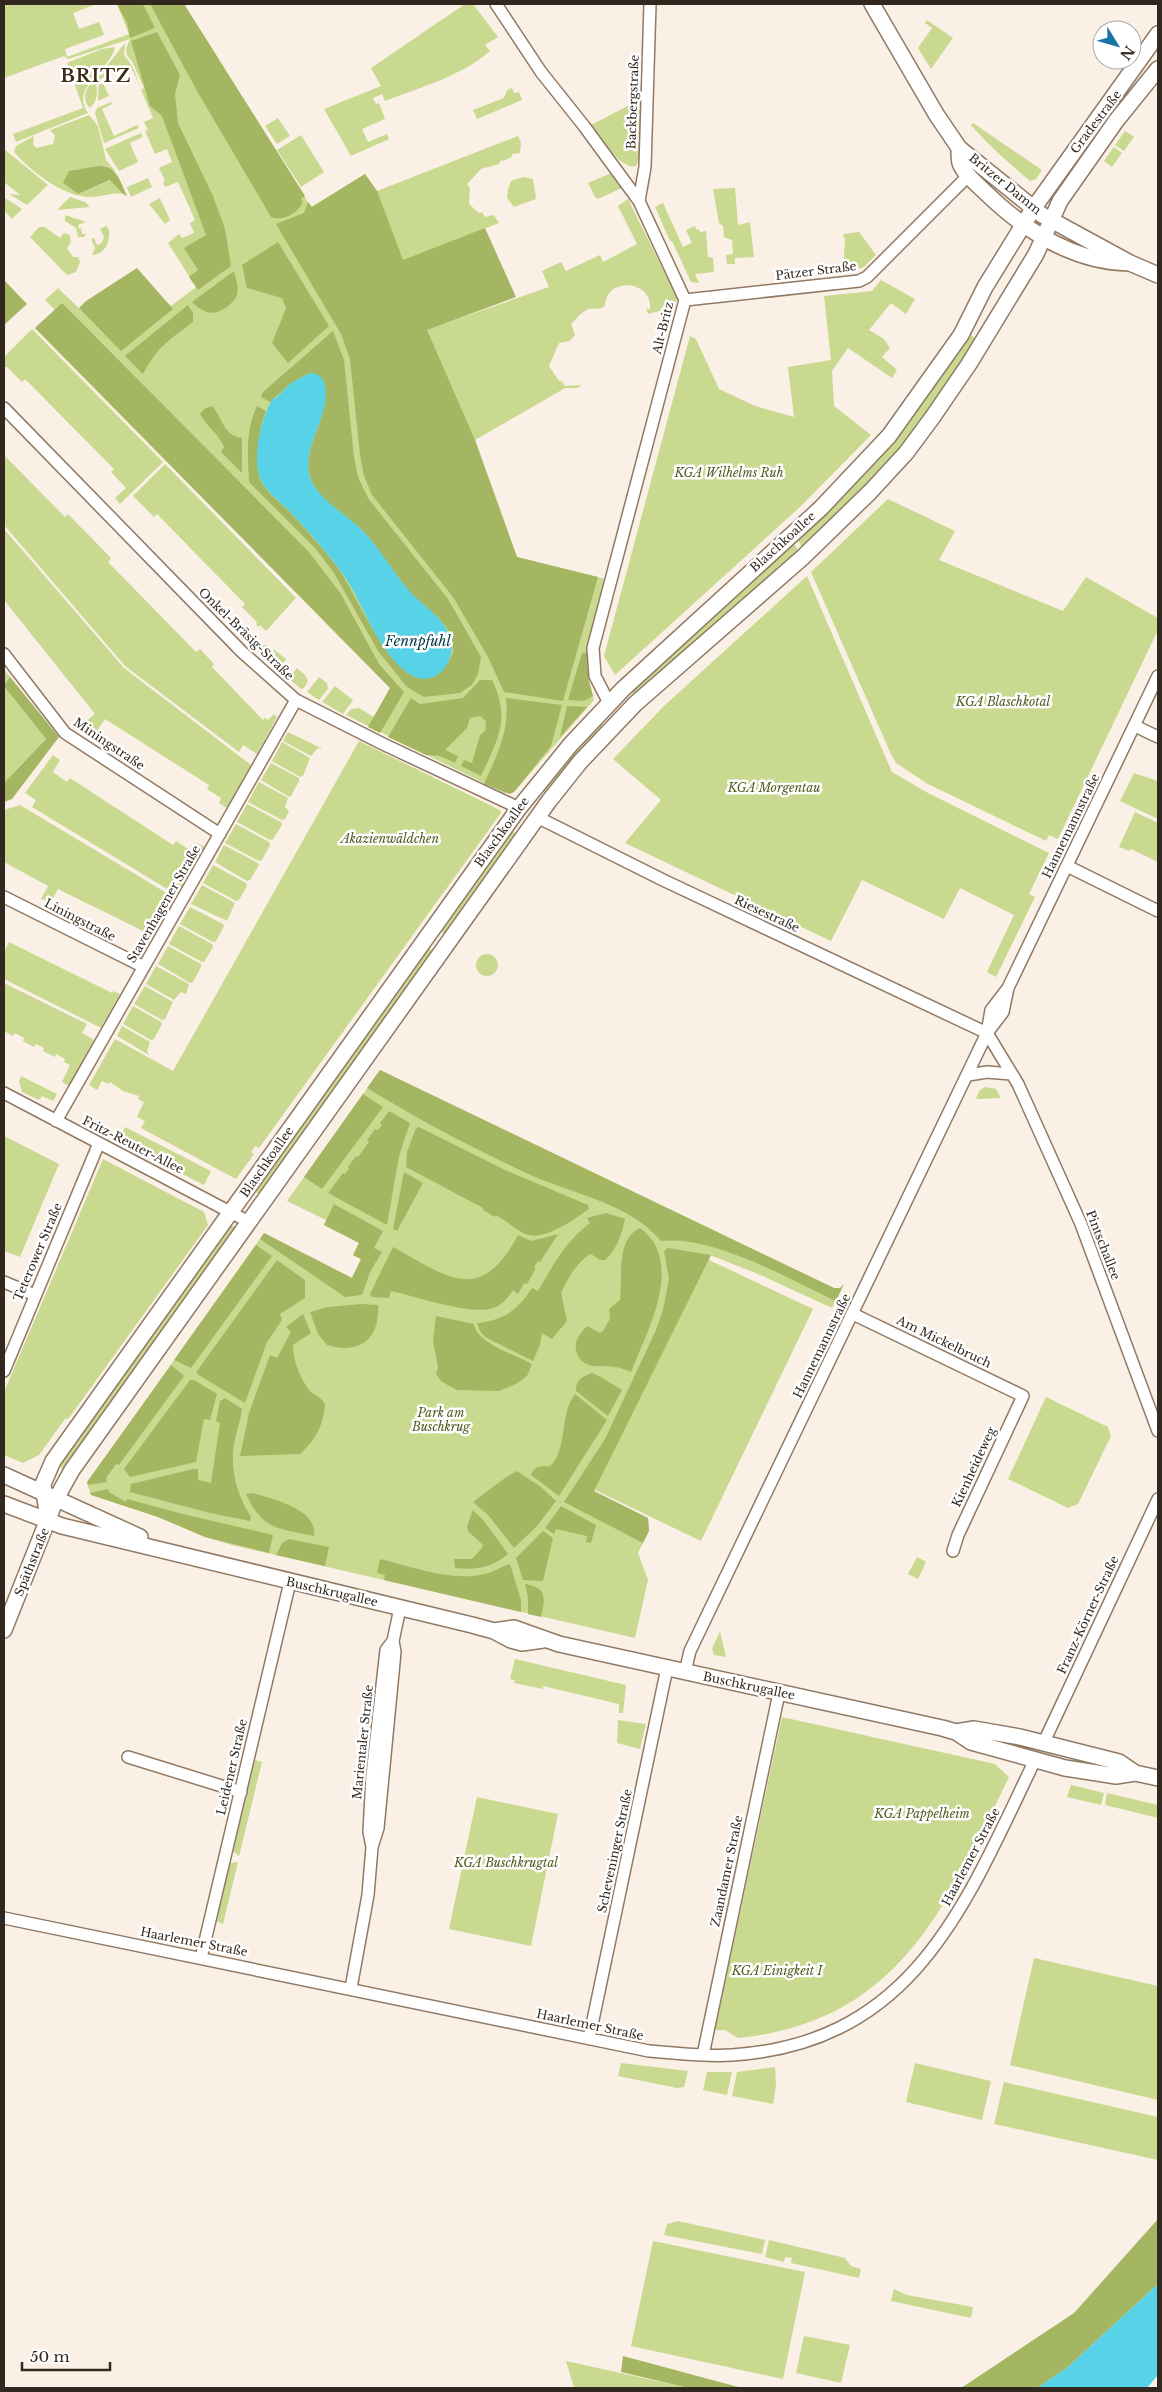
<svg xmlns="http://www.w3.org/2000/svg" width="1162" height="2392" font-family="'Libre Baskerville',serif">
	<rect width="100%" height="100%" fill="#fbf0e6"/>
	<path fill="#c9d98f" d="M4,4H96L73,13L79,29L99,22L104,35L65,49L67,57L129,34L117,4H184L311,207L365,174L377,191L518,136L521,142L520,153L512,154V157L503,161L501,160L499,164L481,169L467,184L470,188L469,204L479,213L482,212L485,217L494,215L499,223L403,261L426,330L549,287L542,271L561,262L566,271L600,255L603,262L637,244L618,206L628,199L677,298L675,307L648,314L646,309H650C653,280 606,276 605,306L599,309C585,306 580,315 571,324L575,335L570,341L559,343L549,366L559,381H562L565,386L581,385L578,388H565L475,440L517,557L605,579L587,653L588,677L594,700L513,793H504L346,715L351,709L359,708L374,717L390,688L35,328L55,310L45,300L58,288L83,312L162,297L171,306L196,287L168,243L179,234L182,238L194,233L190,223L195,220L178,182L165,187L163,183L165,181L159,168L172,162L167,149L155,154L145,131L148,130L144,122L153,118L141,90L144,88L132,61L127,56L126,49L130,39L68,59L64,56L4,78Z
		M465,4H473L498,37L485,45L490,51C462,76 421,87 385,101L382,94L373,98L376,104L379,103L385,119L362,129L368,142L387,134L389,139L351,156L324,109L381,86L371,68Z
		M927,20L953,38L931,69L918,48L932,28L925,23Z
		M125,43L124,55L132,66L141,87L130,66L101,79L109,96L98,101L99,76Z
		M115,47C112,69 69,86 88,113L16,142L13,134L83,108L67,63L102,49Z
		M93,82L96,84C98,93 97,102 90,108C82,101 85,88 93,82Z
		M512,88L514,93L519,92L522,100L477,119L473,110L504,98L507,90Z
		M641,99L640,135L633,136V143H640V159L636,166C621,171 600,136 591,125Z
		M111,102L112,104L102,109L114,136L137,125L139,128L104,143L95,113L97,108Z
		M89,115L98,126L106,160L116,172L104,166L73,170L78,194L111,180L123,194C111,192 99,198 87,197C61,195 31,171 14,152L16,146L34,136L33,144L36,148L53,144L55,136L50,130Z
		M278,118L290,136L277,144L265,126Z
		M973,123L1042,170L1036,179L1030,181C1009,163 989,146 971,125Z
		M1125,131L1134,137L1124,151L1115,145Z
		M141,133L143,137L130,143L138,162L119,171L105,149Z
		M301,135L324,172L301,187L277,150Z
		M1114,147L1122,153L1112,167L1104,161Z
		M4,149L48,185L27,205L9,194L20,195L4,182Z
		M611,173L622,188L598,199L595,197L588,183Z
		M121,174L127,187L148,178L152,187L131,197Z
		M523,177L533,179L536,199L514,207L507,198L508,189L511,181Z
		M735,188L738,225L750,222L754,257L735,258V264H727L726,255L733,254L732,240L724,237L723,226L719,223L713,189Z
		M70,197L85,202L90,207L57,210Z
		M5,198L22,209L12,219L4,210Z
		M160,198L170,220L165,224L149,204Z
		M663,203L683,247L692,243L686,230L695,226L696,230L699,229L700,232L706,231L708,257L713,258L714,272L695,274L699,283L691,282L672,241H670L655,207Z
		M65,215L86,222L78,225L79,229L81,228L82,234H86L84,237H78L76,228L65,221Z
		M106,226L109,229C110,241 106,254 92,255L95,248L91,239L94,238L97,245L102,243L104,237L100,229Z
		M39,227H45L60,238L64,233L70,235L71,242L67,248L73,257H78L80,262L76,272L67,275L30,237Z
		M859,232L876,255L864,267L851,271V268L843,269L845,240L843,234Z
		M881,280L915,299L906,314L891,303L869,330L884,339L890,348L882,357L897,370L892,378L848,348L832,371L834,406L871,435L800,507L615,675L604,656L690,336L696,339L719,389L755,406L794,417L788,367L831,360L824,296L872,291Z
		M32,329L163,462L120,504L115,498L126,488L111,472L114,469L25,379L22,382L7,367H4V357Z
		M969,334L977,339L900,452L803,550L797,538Z
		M4,455L65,517L68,514L111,558L108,562L196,652L200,649L214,664L212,667L263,720L265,718L268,720L274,714L277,717L257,754L243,745L239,752L125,666L4,525Z
		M165,464L296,598L266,631L260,625L258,627L256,624L257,622L242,607L245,604L157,514L154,517L133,496Z
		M888,499L955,531L939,560L1063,611L1086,577L1158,618V630L1058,839L1049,835L1046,841L928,784L896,763L890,752L811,572Z
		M4,529L124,668L251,765L227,808L219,803L221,798L207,789L209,785L105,719L97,731L83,724L95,714L4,600Z
		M793,541L799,553L635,696L631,690Z
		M807,576L892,772L928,793L1049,853L1029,894L1035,897L996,977L987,972L1014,915L960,888L944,919L862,880L831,941L625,843L661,800L613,759L665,705Z
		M264,645L269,646L286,659L281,667L291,675L297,668L306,676L308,681L304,688L301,689L258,653L259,648Z
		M4,669L20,690L13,697L46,739L4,783Z
		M319,677L327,683L328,689L319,700L307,692Z
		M335,686L353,700L343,714L322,702Z
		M599,721L605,727L548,795L541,791Z
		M288,732L321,748V749L318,748L311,756L283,741Z
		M359,741L500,810L501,813L259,1148L255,1146L251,1152L254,1154L236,1179L141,1128L145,1121L137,1117L144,1102L138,1099L139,1096L123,1091L110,1082L109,1084L102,1081L97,1090L89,1085L115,1039L173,1071Z
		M282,742L310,758L303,776L300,777L272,761Z
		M53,755L60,760L53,772L67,782L70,778L173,845L176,841L191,851L196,843L205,847L177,895L32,807L36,800L25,793Z
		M271,763L299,778V781L291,796L289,797L261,780Z
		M1134,773L1158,781V819L1120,801Z
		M259,782L288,798L285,807L289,811L285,819L282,820L248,802Z
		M247,804L281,822L282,825L273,839L270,840L237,822Z
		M20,805L175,898L152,938L144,935L145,932L58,889L51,902L41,899L48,886L4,862V810Z
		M1135,812L1158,823V862L1131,849L1129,851L1119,847Z
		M236,824L269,842L270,845L262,860L259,861L225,843Z
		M511,830L518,835L446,935L439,930Z
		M224,845L258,863L259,865L250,880L247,881L215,862Z
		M213,865L246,883L247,886L239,900L236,901L203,883Z
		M202,885L235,903L227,921L191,904Z
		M190,907L223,924L224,926L216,941L213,942L180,924Z
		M179,926L212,944L213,947L204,962H202L169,944Z
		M9,942L112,993L113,991L120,994L101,1028L4,979V952Z
		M168,946L201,964V967L193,982L190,983L158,964Z
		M427,947L434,952L261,1195L253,1191Z
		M476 965a11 11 0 1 1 22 0a11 11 0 1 1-22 0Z
		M156,966L189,984L186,994L181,992L174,1000L146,984Z
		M4,983L87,1024L82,1033L94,1040L69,1086L62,1082L70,1065L64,1062L65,1059L56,1054L55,1057L43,1051L44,1048L36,1044L34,1047L23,1041L24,1038L15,1033L13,1036L4,1031Z
		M145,986L173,1002L165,1019L162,1020L134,1004Z
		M133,1006L161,1022L162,1024L154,1039L151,1040L123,1024Z
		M122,1026L150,1042L147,1051L149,1055L117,1036Z
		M380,1070L834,1288H840L844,1284L832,1308L758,1274L710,1255L709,1260L813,1309L701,1541L595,1490L603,1473L594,1492L648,1518L649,1531L638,1553L648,1580L635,1638L232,1545L205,1537L158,1517L91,1495L87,1483L264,1233L352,1278L361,1259L353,1255L359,1243L324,1225L326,1220L287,1201Z
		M21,1076L57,1094L53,1101L42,1096L39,1100L22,1092L19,1081Z
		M985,1087L996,1089L1001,1098L976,1099L979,1091Z
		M125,1127L211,1171L204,1185L118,1141Z
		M4,1136L59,1164L20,1257L4,1251Z
		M103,1159L204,1212L208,1225L69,1418L65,1419L39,1455L23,1463L4,1455V1392Z
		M230,1225L237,1227L63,1470L60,1466Z
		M1046,1397L1108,1427L1111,1436L1078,1504L1068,1508L1008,1479Z
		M917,1557L926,1562L918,1579L908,1574Z
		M720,1631L726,1657L714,1655L712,1649Z
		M515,1659L626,1685L623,1713H619V1704L543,1686V1689L514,1683L515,1680L510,1679Z
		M782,1717L995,1764L1009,1777C946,1907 899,2022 738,2038L725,2030H715Z
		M618,1720L646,1724L640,1749L617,1743Z
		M255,1760L262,1762L239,1856L233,1851Z
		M1071,1785L1104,1793L1101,1805L1067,1797Z
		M1107,1793L1158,1805V1818L1105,1805Z
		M477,1797L558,1814L531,1946L449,1929Z
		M238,1862L223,1924L216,1921L230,1863Z
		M1034,1958L1158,1986V2100L1010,2065Z
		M621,2063L688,2071L684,2087L677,2088L618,2076Z
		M915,2063L991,2081L982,2120L906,2102Z
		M775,2067L776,2085L773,2104L732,2096L737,2072Z
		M707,2072H732L727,2095L703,2090Z
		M1004,2082L1158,2117V2160L994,2124Z
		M678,2221L765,2240L762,2254L664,2235L667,2224Z
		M769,2240L845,2258L851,2266L861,2269L859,2278L791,2263L792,2258L785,2257L784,2262L765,2257Z
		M653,2241L805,2272L783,2379L631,2346Z
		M894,2289L907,2295L973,2307L971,2318L891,2301Z
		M804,2336L850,2345L841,2383L796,2373Z
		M566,2361L688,2388H574Z"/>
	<path fill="#a5b662" d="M117,4H143L155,28L130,38L127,23Z
		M150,4H184L305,196L301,199L303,202C298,213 283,222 271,217L197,91Z
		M157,32L180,75L175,94L178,123L213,196L225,229L231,266L198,290L189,277L198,270L184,248L206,235L162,116L150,106L131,41Z
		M98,166C117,165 120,181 127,196L123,194L110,180L78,194L63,183L69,171Z
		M365,174L377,191L403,260L485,228L516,297L427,330L475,440L517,557L598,577L563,701L504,692L488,657L453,597L372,495L364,476L360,455L350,359L341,334L276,224L304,213L308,202L312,207Z
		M278,242L329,326L288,363L272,343L286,308L282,298L247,288L242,265Z
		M137,268L173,309L121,351L79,308L86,301Z
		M234,271C236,279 239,286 237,295C235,300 231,304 227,307C213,317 203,313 192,302Z
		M4,280L27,304L4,325Z
		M62,303L309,552L341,594L379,664L404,692L380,733L368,727L390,688L35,328Z
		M188,305L193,313V322C168,341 158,346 143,374L125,356Z
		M333,331L344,360L354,457L358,477L368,498L448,599L481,657L478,674L472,685L460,693L424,697L407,687L378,651L334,573L315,548L249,482C248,455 245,431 257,406L266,411C259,428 254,461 260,479C265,492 281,503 291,513C306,530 322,547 336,565C355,589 396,697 435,675C442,671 452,659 453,651C454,621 424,609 407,589C391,570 379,546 360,528C343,513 314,497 309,473C305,455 316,435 321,418C324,407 325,396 325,384L310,373L291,383L270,402L261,397L263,392Z
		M212,406C223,418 223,436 242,438V473L221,452L224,447C219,434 207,427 200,414L204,409Z
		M582,653H587L588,677L593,696L584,701L568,700Z
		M10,677L59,737L12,799L4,802V783L46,739L4,686Z
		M480,680H492C511,719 498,739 481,776L461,766L464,760L472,763L480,735L485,731L486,721L480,716L470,718L467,728L445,750L458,756L455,763L440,756L426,755L388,737L411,698L420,704L463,698Z
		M506,698L562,705L551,746L515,791L510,794L484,784C497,755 510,730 506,698Z
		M567,706L587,707L560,737Z
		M380,1070L834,1288H840L844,1284L836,1301C788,1279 714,1235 661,1241C629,1203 576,1195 533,1176C476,1150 421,1121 367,1088Z
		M363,1094L383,1107L322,1189L304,1177Z
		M389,1111L410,1123L399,1156L387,1225L328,1193L343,1173L345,1174L349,1169L348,1167L356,1156L358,1157L369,1142L367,1140L375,1129L378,1130L382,1125L380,1123Z
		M419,1127L505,1170L588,1205L589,1209C574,1219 544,1242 525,1234C514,1229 508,1222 496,1215L495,1217L483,1210V1208L406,1167L407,1152L416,1128Z
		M404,1172L423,1183L397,1231L393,1229Z
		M334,1204L383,1231L374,1248L382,1252L370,1272L362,1295L345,1297L260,1239L264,1233L352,1278L361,1259L353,1255L359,1243L324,1225Z
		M606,1213L625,1219C622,1234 617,1249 605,1260H600L591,1254C578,1260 567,1280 561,1293L567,1321L552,1339L542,1333L540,1345L533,1361L485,1337L480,1331L477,1323C503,1321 518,1310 532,1288L538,1291C553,1265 565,1242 590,1223L587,1218Z
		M640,1228C686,1261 647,1332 631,1372C626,1370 621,1368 616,1367C600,1365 581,1371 576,1350C574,1341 580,1333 587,1326L600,1333L603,1331L610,1319L609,1309L620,1300C623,1278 615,1240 640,1228Z
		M558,1234L540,1262L538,1261L534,1267L536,1268L527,1284L524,1283L518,1294L513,1290C508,1298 502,1305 493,1308C472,1316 415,1296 391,1291L389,1298L372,1297L370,1294L393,1247C448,1277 480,1306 518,1235L531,1241Z
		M256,1245L272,1256L191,1368L174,1360Z
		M668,1248L711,1255L594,1491L648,1518L649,1531L643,1543L564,1502L605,1439L656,1330L663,1310L669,1279L664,1251Z
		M277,1260L305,1280V1298L280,1314L282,1320L267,1342L245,1403L197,1374V1371Z
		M362,1304L378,1305C380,1339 360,1355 327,1345L318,1334L310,1312L328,1307Z
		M303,1314L311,1333L293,1345C293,1360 300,1379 310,1391C315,1396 320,1396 325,1404C323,1427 316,1439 300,1454L240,1456L249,1413L270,1355L277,1358L291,1332L286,1327Z
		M436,1316L474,1324C476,1343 516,1355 532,1364L527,1376L516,1384L499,1391L457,1390L442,1382L436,1374L438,1367L433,1341Z
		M171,1365L184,1376L119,1465L116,1464L106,1478L107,1482L88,1485L87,1482Z
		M592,1373L601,1377L622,1390L608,1416L576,1391C576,1379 582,1377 592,1373Z
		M190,1380H194L217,1394L210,1420L204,1419L196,1462L130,1477L124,1469Z
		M575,1394L607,1420L559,1496L531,1475C536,1464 540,1467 550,1466C568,1450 559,1414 575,1394Z
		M225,1398L242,1409C241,1419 237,1429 235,1439C229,1467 236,1493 251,1517L250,1521L210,1513L130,1492L131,1484L193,1469H198V1480L211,1483L220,1423L216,1421L220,1401Z
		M517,1471L541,1487L556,1501L537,1526L514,1548L489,1516L473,1502L505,1478Z
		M108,1489L109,1492L126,1502L127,1499L183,1514L273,1535L269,1553L205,1537L158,1517L91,1495L90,1493Z
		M252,1493C272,1499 318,1509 314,1536C279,1528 263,1531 246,1494Z
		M561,1506L596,1525L591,1543L586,1542L587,1536L556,1529L554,1534L545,1528Z
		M473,1510L484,1521L508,1554C492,1568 475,1570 455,1568L454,1559H472L482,1548L483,1545L468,1531L467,1526Z
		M543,1531L553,1538L543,1581L523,1580L516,1558Z
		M289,1539L329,1547L325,1566L276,1555L282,1543Z
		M380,1559C413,1567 452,1582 485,1574C494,1572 502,1566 510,1564L521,1600V1612L384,1580L385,1575L377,1573Z
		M525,1584C548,1587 545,1600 541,1617L528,1614V1598Z
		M1158,2219V2284L1068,2367L1037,2388H961L1074,2313Z
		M623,2356L742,2388H688L621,2372Z"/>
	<path fill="#58d2e7" d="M310,373L316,374L322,378C339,409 294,451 313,484C324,503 347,515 362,530C379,547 391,569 406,587C419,604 440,613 449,634C460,659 436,690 411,675C378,655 364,603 342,573C327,552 310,533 293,515C283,504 265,492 260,478C252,456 261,418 273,398L275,399L291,383Z
		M1158,2284V2375L1147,2388H1037L1068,2367Z"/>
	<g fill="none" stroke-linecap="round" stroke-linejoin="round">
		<defs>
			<path id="minor" d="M496,4L541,72L584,126L639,201L685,300L593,648L595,676L609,703
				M639,201L645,167L650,4
				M685,300L859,281L867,277L969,175
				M4,408L242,652L296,700L383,744L519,808
				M4,654L65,733L220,834
				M1135,726L1158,737
				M537,817L663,880L987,1033
				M1067,866L1158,911
				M4,897L144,967
				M987,1033L1018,1084L1081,1224L1158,1431
				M987,1033L991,1010L1008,988L1158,676
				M968,1075L987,1072L1011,1074
				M4,1093L249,1222
				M56,1121L296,700
				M4,1282L35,1295
				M853,1314L1023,1396L958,1535L953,1551
				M4,1371L99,1143
				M685,1672L690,1651L987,1033L1003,1012L1008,988
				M1043,1744L1158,1499
				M128,1757L241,1792
				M372,1847L369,1832L372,1775L386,1650L393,1641
				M4,1918L649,2051C677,2053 705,2057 732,2055C915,2043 966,1903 1035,1760
				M201,1958L290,1582
				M351,1988L368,1895L372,1847L378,1828L395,1652L393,1641L400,1608
				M589,2039L667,1668
				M703,2055L779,1693"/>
			<path id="secondary" d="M872,4L936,114L959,148L1042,215L1130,263L1158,275
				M959,148C959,152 959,159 960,163C964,174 977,184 985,192C1024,230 1073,262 1129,263
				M4,1475L140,1537
				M4,1504L62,1526L472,1625L494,1631L511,1640L522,1643L543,1640
				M48,1520L43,1484L53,1461L519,808L571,744L623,689L821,508L889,436L961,335L985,287L1033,209L1158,34
				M4,1630L56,1499L72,1470L549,801L580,762L635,704L802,558L870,492L906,453L932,418L969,364L1036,254L1060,201L1116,121L1158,69
				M494,1631L514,1628L559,1644L942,1728L956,1732L971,1742L1065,1768L1116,1776L1135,1773L1158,1778
				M956,1732L974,1729L1020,1737L1119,1762L1135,1773"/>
		</defs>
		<use href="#minor" stroke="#917964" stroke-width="14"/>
		<use href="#secondary" stroke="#917964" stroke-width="18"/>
		<use href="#minor" stroke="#fff" stroke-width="11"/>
		<use href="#secondary" stroke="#fff" stroke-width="15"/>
	</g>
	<g text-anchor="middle" stroke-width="5" stroke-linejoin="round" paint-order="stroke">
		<g font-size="12" fill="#32281f" stroke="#fff">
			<text transform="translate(633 102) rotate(-88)" y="4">Backbergstraße</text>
			<text transform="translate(1096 122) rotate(-53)" y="4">Gradestraße</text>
			<text transform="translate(1005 184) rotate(39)" y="4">Britzer Damm</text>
			<text transform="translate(816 271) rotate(-7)" y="4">Pätzer Straße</text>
			<text transform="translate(663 328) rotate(-76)" y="4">Alt-Britz</text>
			<text transform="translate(783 542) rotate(-42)" y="4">Blaschkoallee</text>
			<text transform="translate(246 634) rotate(44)" y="4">Onkel-Bräsig-Straße</text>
			<text transform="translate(109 744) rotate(34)" y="4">Miningstraße</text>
			<text transform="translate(1071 826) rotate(-64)" y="4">Hannemannstraße</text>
			<text transform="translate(502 832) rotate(-54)" y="4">Blaschkoallee</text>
			<text transform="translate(164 904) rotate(-60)" y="4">Stavenhagener Straße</text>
			<text transform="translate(767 914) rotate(25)" y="4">Riesestraße</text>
			<text transform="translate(80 920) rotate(27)" y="4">Liningstraße</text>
			<text transform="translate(133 1145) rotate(27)" y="4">Fritz-Reuter-Allee</text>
			<text transform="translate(267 1162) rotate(-55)" y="4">Blaschkoallee</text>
			<text transform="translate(1103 1245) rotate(69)" y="4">Pintschallee</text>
			<text transform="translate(38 1252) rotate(-67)" y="4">Teterower Straße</text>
			<text transform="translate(944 1342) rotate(26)" y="4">Am Mickelbruch</text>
			<text transform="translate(822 1346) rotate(-64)" y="4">Hannemannstraße</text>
			<text transform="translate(974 1467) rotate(-65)" y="4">Kienheideweg</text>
			<text transform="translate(32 1562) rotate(-68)" y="4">Späthstraße</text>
			<text transform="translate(332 1592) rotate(13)" y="4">Buschkrugallee</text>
			<text transform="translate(1088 1615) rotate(-65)" y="4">Franz-Körner-Straße</text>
			<text transform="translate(749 1686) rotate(12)" y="4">Buschkrugallee</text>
			<text transform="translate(363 1742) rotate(-84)" y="4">Marientaler Straße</text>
			<text transform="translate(232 1767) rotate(-77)" y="4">Leidener Straße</text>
			<text transform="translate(615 1851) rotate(-78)" y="4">Scheveninger Straße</text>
			<text transform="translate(971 1857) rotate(-62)" y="4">Haarlemer Straße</text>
			<text transform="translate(727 1871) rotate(-78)" y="4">Zaandamer Straße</text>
			<text transform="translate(194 1942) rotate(11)" y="4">Haarlemer Straße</text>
			<text transform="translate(590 2025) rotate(12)" y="4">Haarlemer Straße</text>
		</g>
		<g font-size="12" font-style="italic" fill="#515b1f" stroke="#fff">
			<text x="729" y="477">KGA Wilhelms Ruh</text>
			<text x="1003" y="706">KGA Blaschkotal</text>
			<text x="774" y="792">KGA Morgentau</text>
			<text x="390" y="843">Akazienwäldchen</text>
			<text x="441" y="1417">Park am<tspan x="441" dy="14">Buschkrug</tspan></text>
			<text x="922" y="1818">KGA Pappelheim</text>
			<text x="506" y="1867">KGA Buschkrugtal</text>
			<text x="777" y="1975">KGA Einigkeit I</text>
		</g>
		<g font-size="14" font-style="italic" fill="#003b44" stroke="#fff">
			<text x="418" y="646">Fennpfuhl</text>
		</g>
		<g font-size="18" font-weight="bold" letter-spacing="1" fill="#3f2b17" stroke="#fff">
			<text x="96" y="82">BRITZ</text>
		</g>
	</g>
	<rect width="1162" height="2392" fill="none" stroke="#32281f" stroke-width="10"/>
	<g transform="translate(1117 45) rotate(127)"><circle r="24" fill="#ffffff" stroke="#ada9a5"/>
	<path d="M0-4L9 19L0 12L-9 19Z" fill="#1575a3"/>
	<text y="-8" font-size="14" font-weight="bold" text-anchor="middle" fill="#32281f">N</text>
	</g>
	<path d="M22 2362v8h88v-8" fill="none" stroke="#32281f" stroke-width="2.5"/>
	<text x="30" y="2362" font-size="15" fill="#32281f" stroke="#ffffff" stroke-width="4" paint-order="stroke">50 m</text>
</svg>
